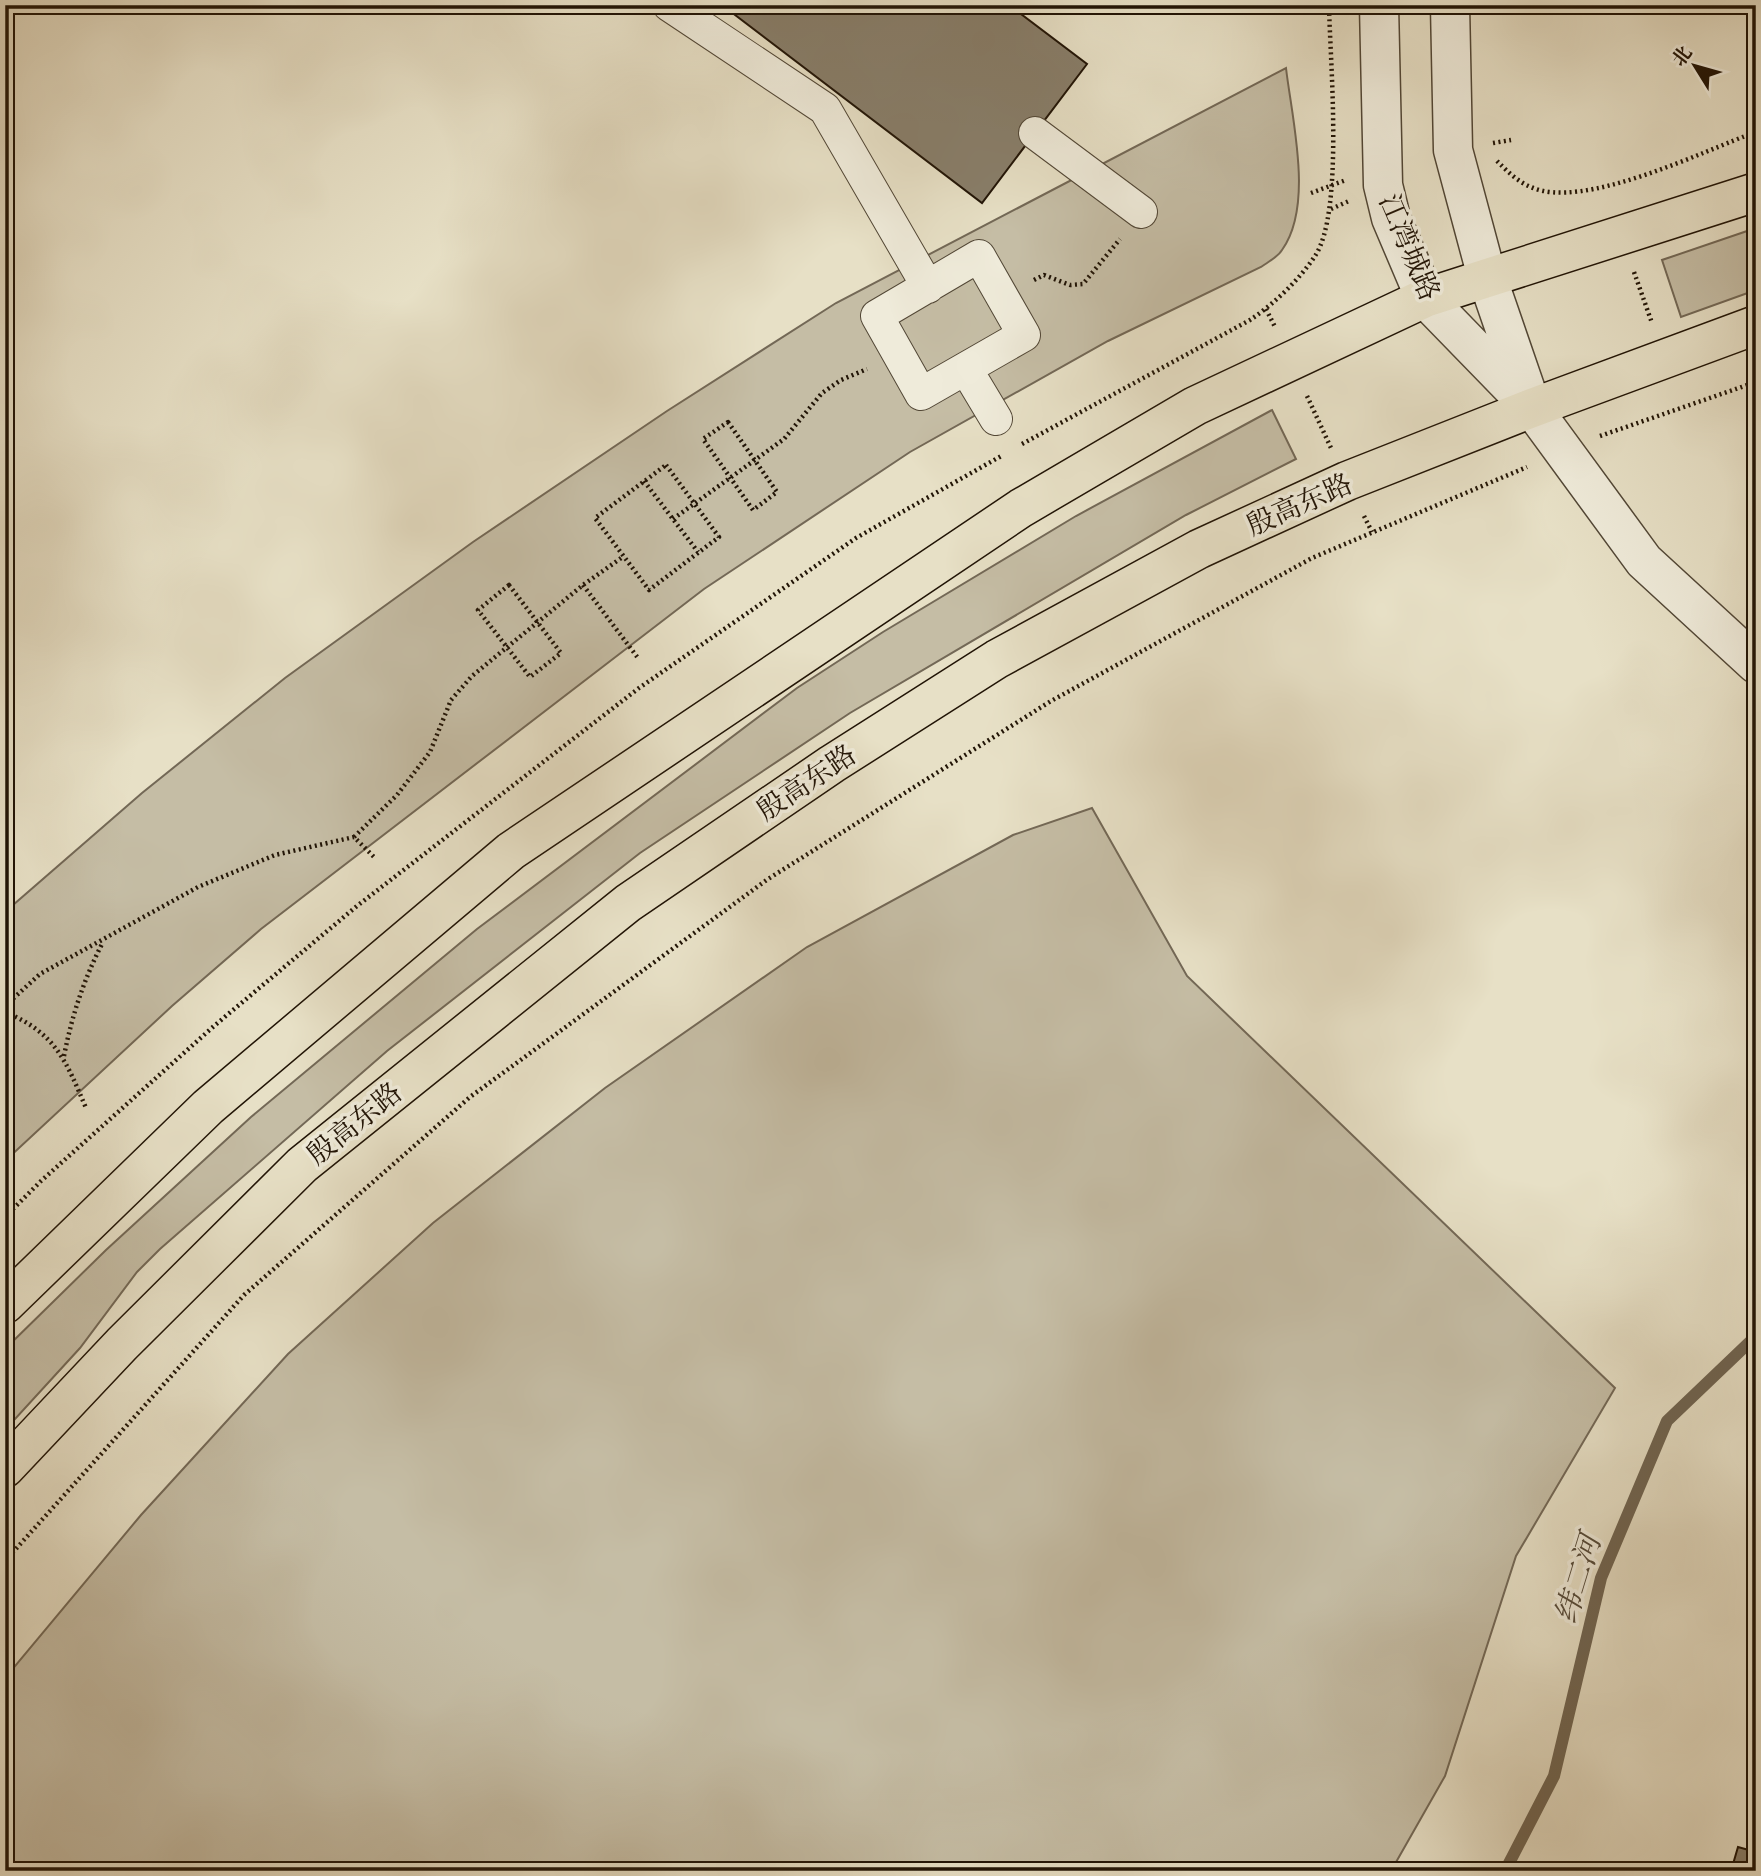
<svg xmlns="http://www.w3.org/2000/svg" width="1761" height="1876" font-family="'Gentium Book Plus','Noto Serif SC',serif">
	<rect width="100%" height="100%" fill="#e7e0c6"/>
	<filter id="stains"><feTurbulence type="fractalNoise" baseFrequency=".00286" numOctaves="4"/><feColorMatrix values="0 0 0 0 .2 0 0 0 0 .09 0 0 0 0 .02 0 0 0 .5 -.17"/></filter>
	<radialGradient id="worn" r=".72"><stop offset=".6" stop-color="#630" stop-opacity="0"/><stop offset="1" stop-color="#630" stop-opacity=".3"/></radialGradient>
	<path fill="#c5bda5" stroke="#736856" stroke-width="2" d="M1286,68C1292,120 1314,205 1282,250C1278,257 1268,262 1261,267L1108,341L910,452L704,589L261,929L172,1006L5,1161V912L142,793L285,678L473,542L667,411L836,303Z
		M1756,228V290L1681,317L1662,260Z
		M1272,410L1296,459L1186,515L850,713L640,853L387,1051L160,1249L137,1272L80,1348L5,1430V1349L106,1250L251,1117L477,929L797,688L883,632L1076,516Z
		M1092,808L1187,976L1615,1388L1516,1556L1445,1776L1391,1871H5V1678L141,1515L288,1354L433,1223L605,1088L807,947L1013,835Z"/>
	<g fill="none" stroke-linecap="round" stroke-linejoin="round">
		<path stroke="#706552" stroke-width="12" d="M1505,1871L1554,1776L1601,1578L1667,1421L1756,1336"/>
	</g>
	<path fill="#887e6a" stroke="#211406" stroke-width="2" d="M722,5H1009L1087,64L982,203Z
		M1738,1847L1756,1852V1871H1731Z"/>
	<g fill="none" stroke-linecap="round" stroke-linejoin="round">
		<defs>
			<path id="pedestrian" d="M669,5L825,109L928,287
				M1035,133L1141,212
				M979,256L1024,335L921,394L877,316Z
				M966,369L996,419"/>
			<path id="minor" d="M1532,408L1644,561L1756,664"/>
			<path id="tertiary" d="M1379,5L1383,185L1391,218L1425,298L1532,408
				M1450,5L1453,150L1487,277L1530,402"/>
			<path id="primary" d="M5,1304L208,1107L511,851L1021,508L1195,406L1425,298L1756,192
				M5,1468L122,1344L302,1165L628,903L832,764L997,659L1199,549L1347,481L1532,408L1756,325"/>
		</defs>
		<use href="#pedestrian" stroke="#524736" stroke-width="34"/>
		<use href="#minor" stroke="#524736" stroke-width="41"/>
		<use href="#tertiary" stroke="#524736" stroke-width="41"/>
		<use href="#primary" stroke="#211406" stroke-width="41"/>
		<path stroke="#211406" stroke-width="4.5" stroke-dasharray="2 3.5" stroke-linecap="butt" d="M1493,143L1511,140
			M1497,161C1507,171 1518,182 1531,187C1582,211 1703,151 1756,132
			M1311,193L1346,180
			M1331,209L1349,201
			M1634,272L1652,323
			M1034,280L1044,275L1070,285L1083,284L1120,239
			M1266,309L1275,327
			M1307,396L1331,448
			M728,422L777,492L753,510L703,439Z
			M1600,436L1756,382
			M1022,444L1250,320C1274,304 1299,280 1315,256C1344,213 1330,62 1329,5
			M666,465L719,537L649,590L595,518Z
			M644,481L698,552
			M1364,516L1372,532
			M673,519L784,439L822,393L841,380L867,369
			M509,585L561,653L530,677L478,610Z
			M583,585L638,658
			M354,837L397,795L430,752L451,700L472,676L583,585L624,556
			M5,1006L40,974L198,887L275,855L354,837L374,857
			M5,1012C56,1033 66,1061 86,1108
			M64,1056C72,1015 84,979 103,942
			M5,1217L41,1181L214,1026L357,906L639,688L856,538L1003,455
			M5,1561L244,1295L470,1097L768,879L1051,701L1312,558L1527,467"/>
		<use href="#pedestrian" stroke="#efebda" stroke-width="32"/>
		<use href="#minor" stroke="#efebda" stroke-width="38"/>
		<use href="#tertiary" stroke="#efebda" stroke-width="38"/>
		<use href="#primary" stroke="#e7e0c6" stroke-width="38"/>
	</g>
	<g text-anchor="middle" stroke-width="7" stroke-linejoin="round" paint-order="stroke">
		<g font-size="28" fill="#211406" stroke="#efebda">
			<text transform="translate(1410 247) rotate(67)" y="10">江湾城路</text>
			<text transform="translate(1299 504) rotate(-24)" y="10">殷高东路</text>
			<text transform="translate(806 782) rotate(-34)" y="10">殷高东路</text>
			<text transform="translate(354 1123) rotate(-39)" y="10">殷高东路</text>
		</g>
		<g font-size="30" font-style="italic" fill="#554a39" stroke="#efebda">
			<text transform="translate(1578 1579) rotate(-73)" y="10">纬二河</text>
		</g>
	</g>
	<rect width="1761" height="1876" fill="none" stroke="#e7e0c6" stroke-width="28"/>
	<rect x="7" y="7" width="1747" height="1862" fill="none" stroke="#211406" stroke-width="3.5"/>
	<rect x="14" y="14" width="1733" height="1848" fill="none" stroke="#211406" stroke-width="2"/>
	<g transform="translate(1695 66) rotate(307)" stroke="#efebda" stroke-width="5" paint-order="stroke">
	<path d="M0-5L12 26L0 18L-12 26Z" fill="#211406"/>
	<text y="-10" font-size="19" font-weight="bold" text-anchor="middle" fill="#211406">北</text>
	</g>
	<rect width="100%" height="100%" filter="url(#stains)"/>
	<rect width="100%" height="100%" fill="url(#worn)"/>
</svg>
